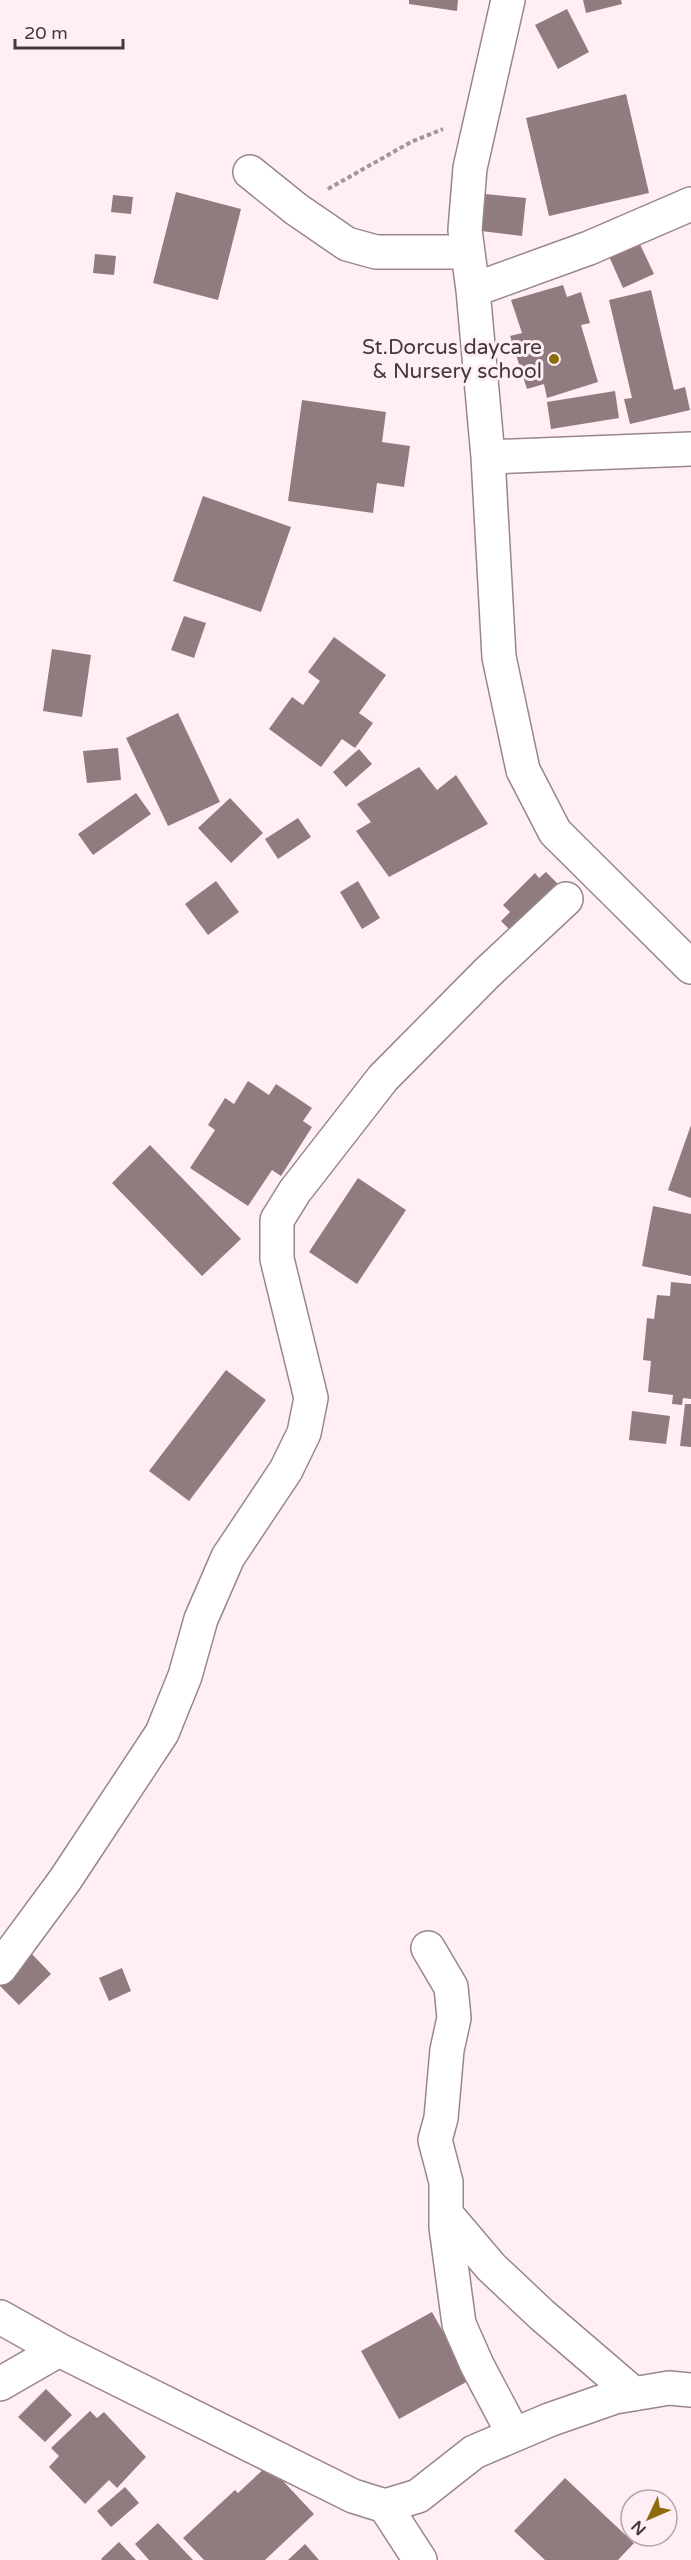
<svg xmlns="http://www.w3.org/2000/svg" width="691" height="2560" font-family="'Varela Round',sans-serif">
	<rect width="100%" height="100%" fill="#ffeef4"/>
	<path fill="#907c7e" d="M409,0H458L457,11L409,4Z
		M583,0H621L622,4L586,13Z
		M567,9L589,52L558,69L535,25Z
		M626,94L649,193L549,216L526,118Z
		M176,192L241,209L218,300L153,283Z
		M485,194L526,198L522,236L481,231Z
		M113,195L133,197L131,214L111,212Z
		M638,240L654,274L623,288L608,254Z
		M95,254L116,256L114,275L93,273Z
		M563,285L567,297L581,292L590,323L581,325L598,382L547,398L544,384L527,389L510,336L522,333L511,300Z
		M651,290L674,390L685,387L690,410L630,424L624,399L632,398L609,300Z
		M615,391L619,418L551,429L547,402Z
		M302,400L386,412L382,442L410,446L404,487L377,483L373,513L288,501Z
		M203,496L291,527L261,612L173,581Z
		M184,616L206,623L194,658L171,650Z
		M334,637L386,675L359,713L373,723L355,748L342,739L321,767L269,729L292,697L303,705L320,681L308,672Z
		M52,649L91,655L82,717L43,711Z
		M178,713L220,802L168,826L126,738Z
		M118,748L121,780L87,783L83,751Z
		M359,749L372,764L346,787L333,772Z
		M419,767L437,790L456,775L488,824L389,877L356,831L371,822L357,804Z
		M136,793L151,814L93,855L78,834Z
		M230,798L263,833L231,863L198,828Z
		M298,818L311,837L278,859L265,839Z
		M546,872L561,887L514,934L501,921L510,912L503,905L535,873L539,878Z
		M216,881L239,912L208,935L185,904Z
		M358,881L380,918L362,929L340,892Z
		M248,1081L269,1095L276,1084L312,1108L303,1121L312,1127L281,1176L272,1170L248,1206L190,1168L215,1130L208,1125L225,1098L234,1104Z
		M691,1125V1198L668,1190Z
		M150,1145L241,1239L202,1276L112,1183Z
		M358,1178L406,1210L357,1284L309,1252Z
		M653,1206L691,1214V1276L642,1266Z
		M671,1282L691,1284V1399L683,1398L682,1405L672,1404L673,1395L648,1392L651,1361L643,1360L647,1318L654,1319L657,1295L670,1296Z
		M226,1370L266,1400L189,1501L149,1471Z
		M685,1404H691V1447L680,1446Z
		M632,1411L670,1416L666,1444L629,1440Z
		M29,1951L51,1974L19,2005L0,1986V1980Z
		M122,1968L131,1991L109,2001L99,1978Z
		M432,2312L470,2380L399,2419L361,2351Z
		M46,2389L72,2415L45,2442L18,2417Z
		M90,2411L97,2418L104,2412L146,2457L117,2488L109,2480L85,2504L49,2467L59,2456L51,2448Z
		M268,2465L314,2514L265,2560H204L183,2538L235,2490L238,2493Z
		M565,2478L634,2543L618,2560H545L514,2531Z
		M125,2487L139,2503L111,2527L97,2511Z
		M158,2523L193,2560H149L135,2544Z
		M119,2542L136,2560H102L101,2559Z
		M305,2544L319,2560H288Z"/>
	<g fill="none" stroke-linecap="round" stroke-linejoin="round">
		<defs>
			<path id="minor" d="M508,0L470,168L465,230L473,290L488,457L499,657L523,770L555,832L691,967
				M250,172L296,209L347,244L376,252H468
				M473,290L589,248L691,204
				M488,457L691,449
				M428,1948L451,1987L454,2018L447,2050L441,2118L435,2140L446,2182V2227L459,2324L477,2365L514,2435
				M0,1968L65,1880L162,1733L185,1676L201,1619L228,1557L286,1470L304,1433L311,1398L277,1259V1220L295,1191L383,1078L487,973L566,899
				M446,2214L491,2267L542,2315L634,2394
				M0,2317L59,2350L353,2496L385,2506L418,2496L474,2452L549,2420L615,2397L669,2388L691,2390
				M0,2384L59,2350
				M385,2506L420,2560"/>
		</defs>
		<use href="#minor" stroke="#99868d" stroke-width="36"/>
		<path stroke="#a2969a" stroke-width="4" stroke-dasharray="4.5 3" stroke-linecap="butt" d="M328,189L411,142L443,129"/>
		<use href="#minor" stroke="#fff" stroke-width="33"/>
	</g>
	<circle fill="#8f6b10" stroke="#ffeef4" stroke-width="2" cx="554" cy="359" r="6"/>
	<g text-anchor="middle" stroke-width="6" stroke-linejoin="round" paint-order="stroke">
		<g font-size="21" fill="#423a3d" stroke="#ffeef4" text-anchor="end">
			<text x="542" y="354">St.Dorcus daycare<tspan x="542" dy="24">&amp; Nursery school</tspan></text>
		</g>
	</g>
	<g transform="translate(649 2518) rotate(226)"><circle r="28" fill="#ffeef4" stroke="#b3a6ab" stroke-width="1.5"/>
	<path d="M0-4.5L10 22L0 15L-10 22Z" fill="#8f6b10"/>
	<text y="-9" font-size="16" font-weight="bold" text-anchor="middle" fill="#423a3d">N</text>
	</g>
	<path d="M15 39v9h108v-9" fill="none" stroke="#423a3d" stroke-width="3"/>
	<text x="24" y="39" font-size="18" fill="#423a3d" stroke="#ffeef4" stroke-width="4.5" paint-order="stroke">20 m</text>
</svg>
